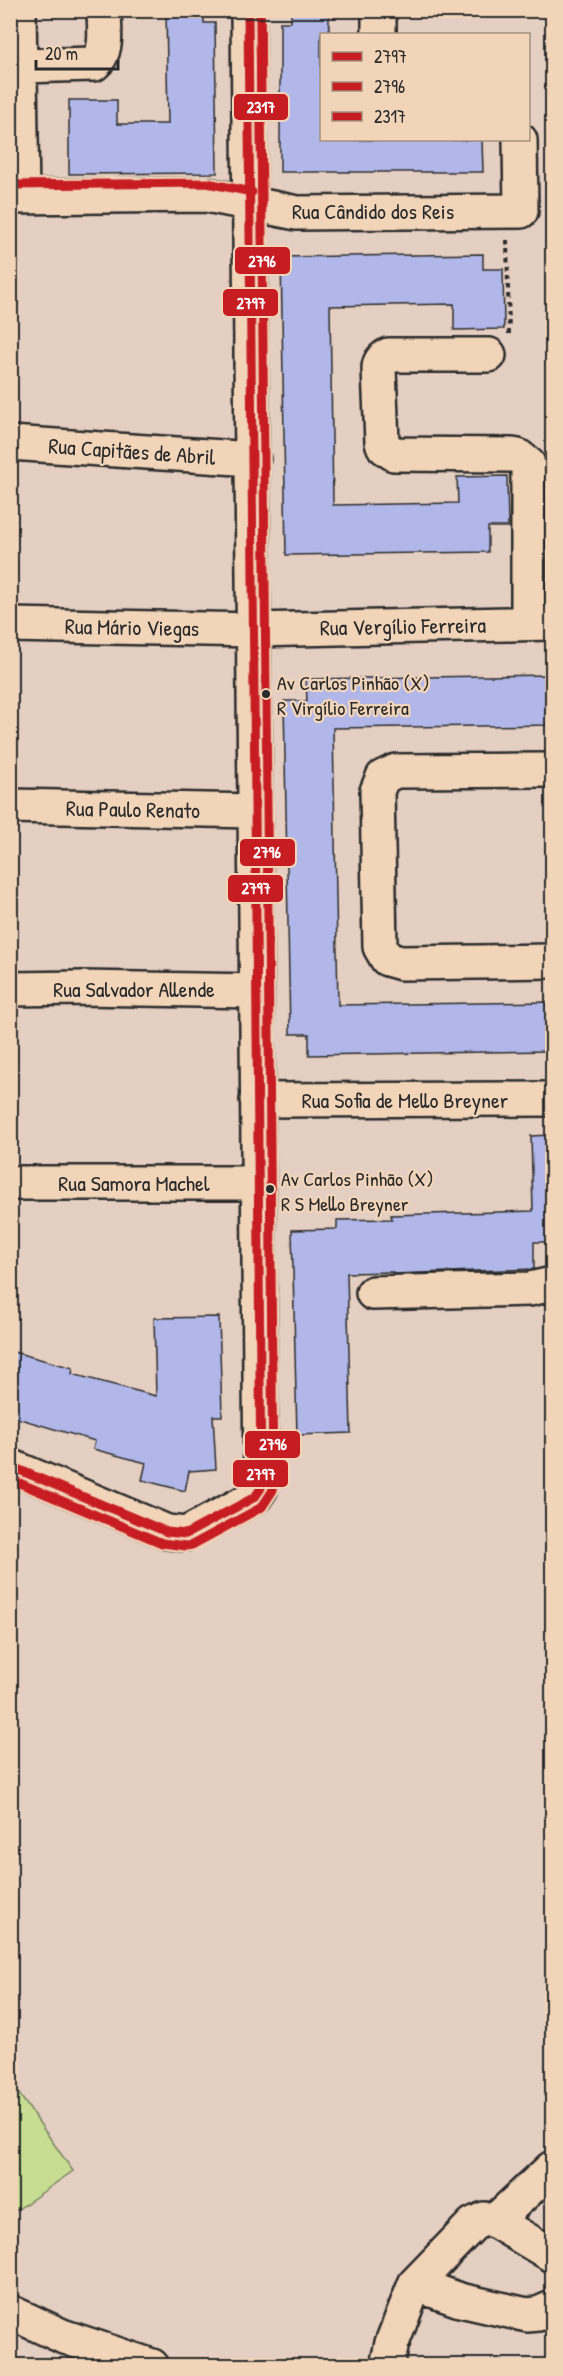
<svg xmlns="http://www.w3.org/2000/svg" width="563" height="2376" font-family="'Patrick Hand',sans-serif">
	<rect width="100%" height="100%" fill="#e5cfc3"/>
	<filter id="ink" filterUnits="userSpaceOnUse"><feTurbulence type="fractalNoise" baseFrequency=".0167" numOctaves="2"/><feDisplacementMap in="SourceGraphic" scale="12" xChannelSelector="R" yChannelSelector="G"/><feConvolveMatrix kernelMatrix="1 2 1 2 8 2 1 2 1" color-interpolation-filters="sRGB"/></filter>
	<g filter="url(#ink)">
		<path fill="#c7dd92" stroke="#79845e" stroke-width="1.5" d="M10,2081L73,2171L11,2214H10Z"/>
		<path fill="#b1b8e9" stroke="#2b2b2b" stroke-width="1.5" d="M166,10H204V23H215L217,173L69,174V100H117V124H168Z
			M291,10H329V34H321V140H482L483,172H280V22H291Z
			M483,254V269H503L504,329L454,330V304L330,306L333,505L458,503L457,477L507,476L508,527H488V552L286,555L281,257Z
			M552,675V725L333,728L338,1005L552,1002V1051L309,1055V1034H290L284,701H307L306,679Z
			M552,1135V1242H534V1269L393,1274V1272L347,1273L351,1433L297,1435L292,1230L337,1229V1220L392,1219L391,1215L533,1211L531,1136Z
			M219,1317L222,1416H213L216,1469L189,1471L185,1491L142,1480L146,1463L93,1449L95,1441L10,1416V1351L73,1368L72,1374L156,1396L154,1318Z"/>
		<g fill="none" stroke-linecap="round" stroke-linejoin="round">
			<defs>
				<path id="minor" d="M19,10L22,197
					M379,10V34
					M21,66L94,64C109,52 104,28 104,10
					M10,197L207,195L297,213L521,211L520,140
					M489,355H388C382,359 379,362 379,369L382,442L384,447L394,454L512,455L518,456L528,464V623
					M10,443L253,459
					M10,625L254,630L552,623
					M552,770L396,771L383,777L377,791L380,947L387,959L401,963L552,961
					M10,806L255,811
					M10,989L82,988L257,991
					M257,1100L552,1099
					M10,1183H258
					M373,1293L530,1289L552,1284
					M10,1466L167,1532L186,1534L255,1497L261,1488L248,10
					M495,2221L552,2168
					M415,2284L460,2300L527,2315L538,2314L552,2308
					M10,2312L62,2336L152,2366
					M387,2366L392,2343L415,2284L473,2224L484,2219L495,2221L552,2255"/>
			</defs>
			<use href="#minor" stroke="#2b2b2b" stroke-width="38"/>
			<path stroke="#2b2b2b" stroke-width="4" stroke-dasharray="4.5 4.5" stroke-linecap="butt" d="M507,240L509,334"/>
			<use href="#minor" stroke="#f2d5b9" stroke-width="33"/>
			<defs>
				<path id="bus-1" d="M10,1466L167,1532L186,1534L255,1497L261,1488L248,10"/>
				<path id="bus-2" d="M10,1479L162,1543L186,1546L192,1545L262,1507L273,1490L260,10"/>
				<path id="bus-3" d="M260,10L262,204
					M10,185L207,183L252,192"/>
			</defs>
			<use href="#bus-1" stroke="#f2d5b9" stroke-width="14"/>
			<use href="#bus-2" stroke="#f2d5b9" stroke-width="14"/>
			<use href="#bus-3" stroke="#f2d5b9" stroke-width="14"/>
			<use href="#bus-1" stroke="#c61d23" stroke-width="9"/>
			<use href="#bus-2" stroke="#c61d23" stroke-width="9"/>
			<use href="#bus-3" stroke="#c61d23" stroke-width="9"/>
		</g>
	</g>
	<g fill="#2b2b2b" stroke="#f2d5b9" stroke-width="2">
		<circle cx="266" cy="694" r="5"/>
		<circle cx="270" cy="1189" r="5"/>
	</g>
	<g text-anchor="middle" stroke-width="4.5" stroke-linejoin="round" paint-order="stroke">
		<g font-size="20" fill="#2b2b2b" stroke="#f2d5b9" text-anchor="start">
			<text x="277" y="690">Av Carlos Pinhão (X)<tspan x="277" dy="25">R Virgílio Ferreira</tspan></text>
			<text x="281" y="1186">Av Carlos Pinhão (X)<tspan x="281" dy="25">R S Mello Breyner</tspan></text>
		</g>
		<g font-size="22" fill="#2b2b2b" stroke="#f2d5b9">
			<text x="373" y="219">Rua Cândido dos Reis</text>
			<text transform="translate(132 451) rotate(4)" y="8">Rua Capitães de Abril</text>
			<text transform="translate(403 626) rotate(-1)" y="8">Rua Vergílio Ferreira</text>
			<text transform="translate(132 627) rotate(1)" y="8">Rua Mário Viegas</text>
			<text transform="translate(133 809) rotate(1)" y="8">Rua Paulo Renato</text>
			<text x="134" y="997">Rua Salvador Allende</text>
			<text x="405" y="1108">Rua Sofia de Mello Breyner</text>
			<text x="134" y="1191">Rua Samora Machel</text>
		</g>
	</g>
	<g stroke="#f2d5b9" stroke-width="2">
		<rect x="233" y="93" width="56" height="28" rx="6" fill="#c61d23"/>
		<rect x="234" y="246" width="57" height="29" rx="6" fill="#c61d23"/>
		<rect x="222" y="288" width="57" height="29" rx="6" fill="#c61d23"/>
		<rect x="239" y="838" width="57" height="29" rx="6" fill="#c61d23"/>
		<rect x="227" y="874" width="57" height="29" rx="6" fill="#c61d23"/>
		<rect x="244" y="1430" width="57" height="29" rx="6" fill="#c61d23"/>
		<rect x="232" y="1459" width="57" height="29" rx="6" fill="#c61d23"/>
	</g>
	<g font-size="16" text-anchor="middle" font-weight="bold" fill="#fff">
		<text x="261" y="113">2317</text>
		<text x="262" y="267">2796</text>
		<text x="251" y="309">2797</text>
		<text x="267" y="858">2796</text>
		<text x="256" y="894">2797</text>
		<text x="273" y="1450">2796</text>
		<text x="261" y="1480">2797</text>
	</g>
	<rect width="563" height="2376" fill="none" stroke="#f2d5b9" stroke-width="36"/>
	<rect x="18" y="18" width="527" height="2340" fill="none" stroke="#2b2b2b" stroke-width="2" filter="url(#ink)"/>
	<rect x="320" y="33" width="210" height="108" fill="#f2d5b9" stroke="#a29180" stroke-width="1.5"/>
	<rect x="332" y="52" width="30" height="9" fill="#c61d23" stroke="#a29180" stroke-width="1.5"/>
	<text x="374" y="63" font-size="18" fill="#2b2b2b">2797</text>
	<rect x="332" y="82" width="30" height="9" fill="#c61d23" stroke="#a29180" stroke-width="1.5"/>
	<text x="374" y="93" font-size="18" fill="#2b2b2b">2796</text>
	<rect x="332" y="112" width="30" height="9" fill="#c61d23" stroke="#a29180" stroke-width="1.5"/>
	<text x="374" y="123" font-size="18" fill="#2b2b2b">2317</text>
	<path d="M36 60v9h82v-9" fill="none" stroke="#2b2b2b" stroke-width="3"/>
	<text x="45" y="60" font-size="18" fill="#2b2b2b" stroke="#f2d5b9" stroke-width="4.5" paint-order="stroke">20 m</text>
</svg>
